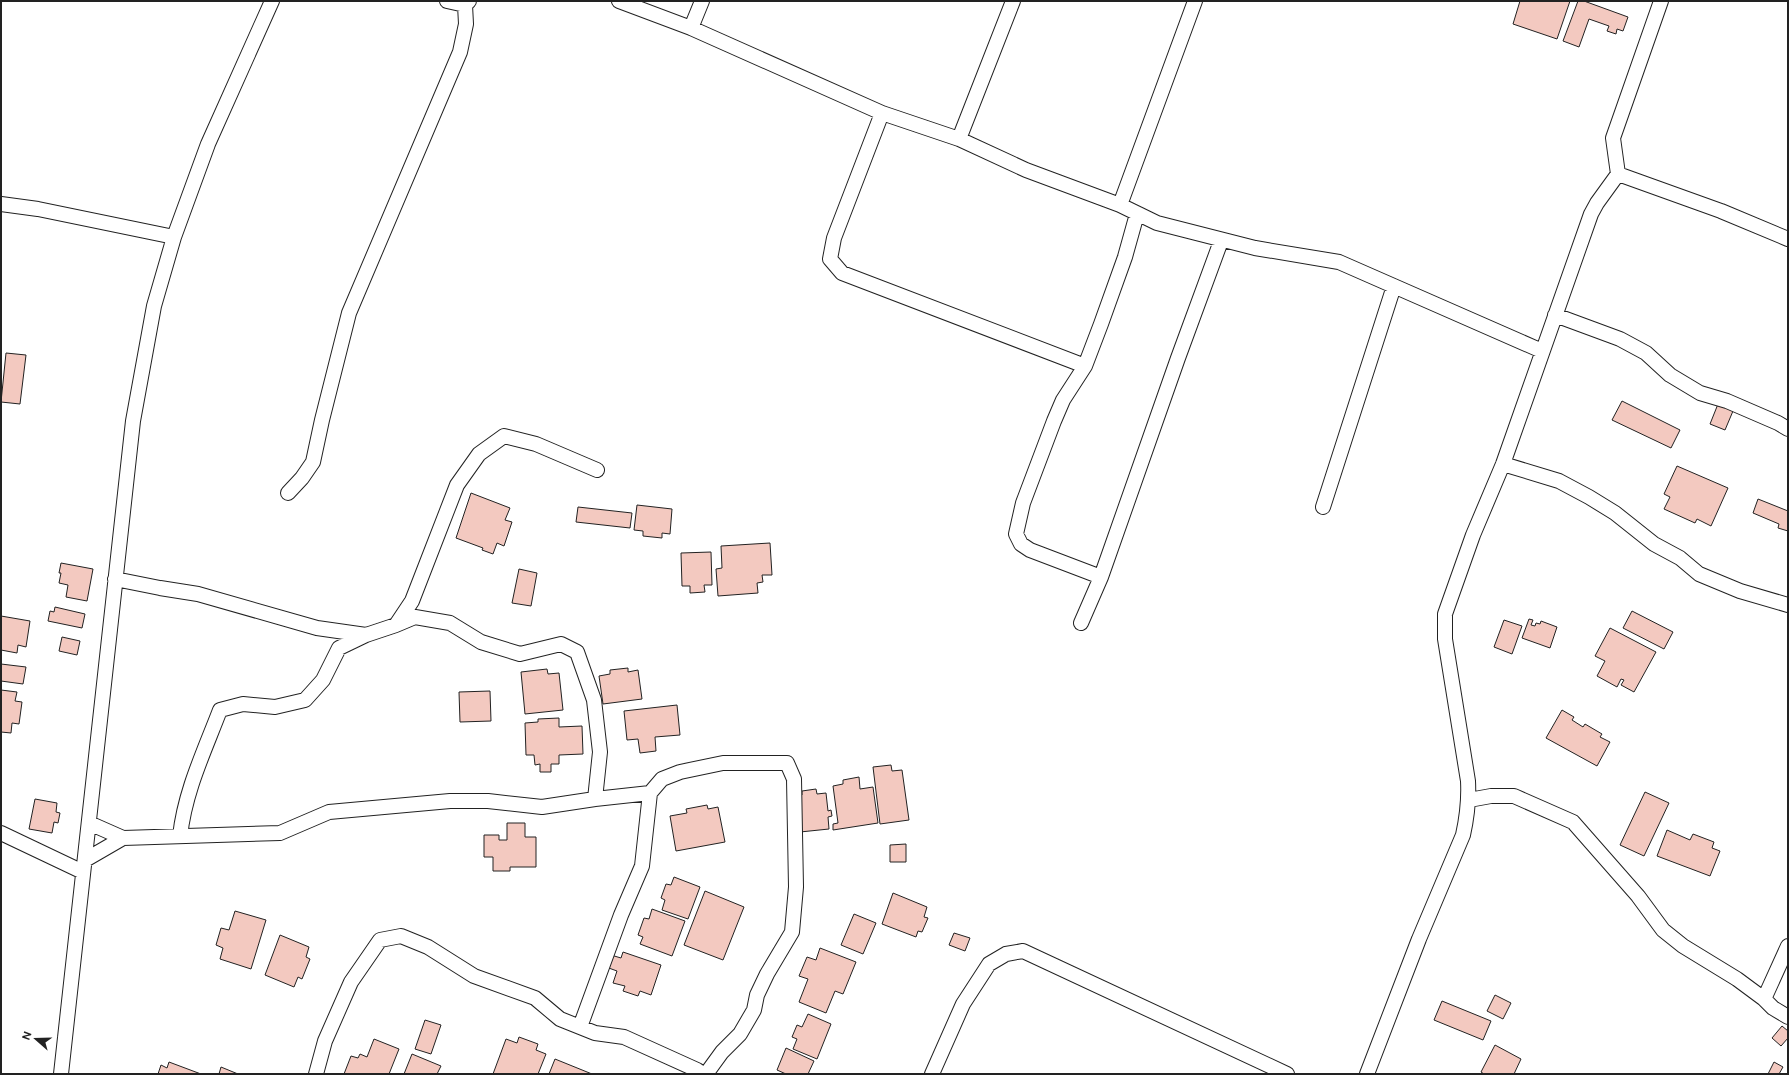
<svg xmlns="http://www.w3.org/2000/svg" width="1789" height="1075" font-family="'DM Sans',sans-serif">
	<rect width="100%" height="100%" fill="#fff"/>
	<path fill="#f3c9c0" stroke="#222" d="M1520,1H1570L1557,39L1513,24Z
		M1578,1H1584L1628,17L1623,31L1617,29L1616,34L1607,31L1609,26L1589,19L1579,47L1563,41Z
		M6,353L26,355L20,404L1,402Z
		M1622,401L1680,430L1671,448L1612,420Z
		M1718,404L1733,411L1725,430L1710,424Z
		M1677,466L1728,488L1711,526L1697,519L1695,523L1664,509L1670,497L1664,494Z
		M471,493L510,508L505,520L512,522L504,546L497,543L493,554L482,550L483,548L456,538Z
		M1758,499L1788,511V531L1778,528L1779,524L1753,513Z
		M637,505L672,509L670,534L662,533V538L643,536V531L634,530Z
		M578,507L632,513L630,528L576,522Z
		M770,543L772,575H762L763,582L757,583L758,593L718,596L716,569L722,568L721,546Z
		M711,552L712,585H704L705,592L690,593V586H682L681,553Z
		M61,563L93,569L87,601L66,597L68,585L59,583L61,573H59Z
		M519,569L537,573L531,606L512,603Z
		M55,607L85,614L82,628L48,621L50,611L54,612Z
		M1632,611L1673,632L1664,649L1623,628Z
		M1,616L30,621L26,647L18,645L17,653L1,650Z
		M1529,619L1533,620L1531,625L1535,626L1536,623L1540,624L1541,621L1557,627L1550,648L1522,638Z
		M1504,620L1522,626L1512,654L1494,647Z
		M1610,628L1656,652L1634,692L1621,685L1624,680L1621,679L1617,687L1597,676L1605,661L1595,656Z
		M62,637L80,641L77,655L59,651Z
		M1,664L26,667L23,684L1,681Z
		M628,668V672L638,670L642,699L603,704L599,676L610,674V670Z
		M547,669L548,674L559,673L563,710L525,714L521,672Z
		M1,690L17,692L15,701L22,702L19,724L12,723L11,733L1,732Z
		M490,691L491,721L460,722L459,692Z
		M677,705L680,735L655,737L656,751L640,753L638,739L627,740L624,711Z
		M1562,710L1574,717L1572,720L1583,727L1585,724L1602,734L1600,737L1610,742L1597,766L1546,738Z
		M559,718V727L582,726L583,754L559,755V764H551V772H540V764L535,765L534,755H526L525,723L538,722V719Z
		M891,765L892,771L902,770L909,820L880,824L873,767Z
		M859,777L860,789L873,787L878,823L833,830V824L838,823L833,786L843,784V780Z
		M816,789L817,794L826,793L828,811L831,810L832,816L828,817L829,829L800,832L796,796L802,795V791Z
		M1645,792L1669,803L1644,856L1620,845Z
		M35,799L57,803L56,812L60,813L58,823L54,822L52,833L29,829Z
		M707,805L708,809L718,807L725,842L676,851L670,816L687,813L686,809Z
		M507,823H525V837H536V867H510V871H493V857H484V835H499V840H507Z
		M1667,830L1690,840L1693,834L1714,842L1712,848L1720,851L1710,876L1657,856Z
		M906,844V862H890V845Z
		M674,877L700,887L688,919L662,910L665,900L661,898L666,884L671,885Z
		M705,891L744,907L723,960L684,945Z
		M893,893L927,907L924,917L928,918L922,932L918,931L916,937L882,924Z
		M652,909L685,921L672,956L640,944L643,937L638,935L644,918L649,919Z
		M235,911L266,920L251,969L220,959L223,948L216,945L221,928L229,930Z
		M854,914L876,923L863,954L841,945Z
		M954,933L970,938L965,951L949,945Z
		M280,935L309,947L306,957L310,959L302,979L298,977L294,987L265,975Z
		M820,948L856,962L843,994L835,991L826,1013L799,1002L808,979L799,976L807,957L816,960Z
		M623,952L661,965L651,995L640,991L638,996L623,991L625,986L613,983L617,971L606,967L611,955L621,958Z
		M1495,995L1511,1003L1503,1019L1487,1011Z
		M1442,1001L1491,1021L1483,1040L1434,1020Z
		M808,1014L831,1024L817,1059L793,1049L797,1039L792,1037L797,1025L802,1027Z
		M425,1020L441,1025L431,1054L415,1049Z
		M1782,1026L1788,1031V1038L1781,1046L1772,1038Z
		M519,1037L538,1044L536,1050L546,1054L538,1074H493L506,1039L517,1043Z
		M374,1039L399,1049L389,1074H344L351,1056L358,1058L360,1054L367,1057Z
		M1495,1045L1521,1059L1514,1074H1484L1481,1072Z
		M786,1048L814,1061L808,1074H786L777,1070Z
		M412,1054L441,1066L437,1074H404Z
		M555,1059L592,1074H549Z
		M169,1062L201,1074H158L161,1065L167,1068Z
		M1774,1062L1783,1067L1779,1074H1768Z
		M221,1067L238,1074H219Z"/>
	<g fill="none" stroke-linecap="round" stroke-linejoin="round">
		<defs>
			<path id="street" d="M447,1L465,5
				M619,1L691,28L882,113L959,139L1026,170L1120,205L1157,223L1255,248L1339,262L1542,351
				M691,28L702,1
				M882,113L834,238L830,259L842,273L1085,366
				M959,139L1013,1
				M1618,174L1721,211L1788,239
				M1,204L38,209L174,237
				M1120,205L1195,1
				M1555,315L1620,339L1646,353L1670,375L1700,393L1727,401L1778,423L1788,429
				M1503,464L1559,481L1589,497L1615,513L1654,544L1680,558L1699,574L1740,591L1788,605
				M288,493L302,478L313,462L322,420L349,313L460,52L466,24L465,5L469,1
				M1323,507L1394,286
				M1101,577L1030,550L1021,544L1016,534L1023,503L1054,421L1063,400L1085,366L1101,324L1125,257L1137,214
				M115,579L160,588L198,594L317,628L366,635L396,625L412,601L457,485L479,454L504,436L536,444L597,470
				M1081,623L1101,577L1178,358L1221,241
				M396,625L415,617L450,623L481,642L520,654L561,644L577,652L594,700L600,752L595,799
				M1469,800L1491,796H1514L1573,822L1638,896L1663,930L1683,946L1737,979L1764,999
				M89,823L123,838L280,833L329,812L450,801H488L542,807L595,799L650,793L662,779L680,772L723,763H787L794,779L796,887L792,932L767,974L757,995L754,1010L740,1034L722,1052L706,1074
				M1,833L83,872
				M180,836C185,791 204,752 220,710L243,704L275,707L305,700L323,680L339,648L366,635
				M85,860L123,838
				M1788,946L1764,999L1773,1008L1788,1017
				M580,1027L621,915L642,866L650,793
				M61,1074L133,421L154,306L174,237L208,144L272,1
				M316,1074L325,1041L351,982L380,940L401,936L428,947L474,976L535,998L560,1019L595,1033L624,1037L697,1070L703,1074
				M932,1074L963,1004L989,964L1006,954L1023,951L1287,1074
				M1367,1074L1419,939L1463,835C1467,817 1469,800 1468,781L1445,639V614L1473,535L1503,464L1591,214L1597,203L1618,174L1613,138L1661,1"/>
		</defs>
		<use href="#street" stroke="#222" stroke-width="16"/>
		<use href="#street" stroke="#fff" stroke-width="14"/>
	</g>
	<rect width="1789" height="1075" fill="none" stroke="#222222" stroke-width="4"/>
	<g transform="translate(36 1039) rotate(290)" stroke="#ffffff" stroke-width="3" paint-order="stroke">
	<path d="M0-3L7 15L0 10L-7 15Z" fill="#222222"/>
	<text y="-6" font-size="11" font-weight="bold" text-anchor="middle" fill="#222222">N</text>
	</g>
</svg>
